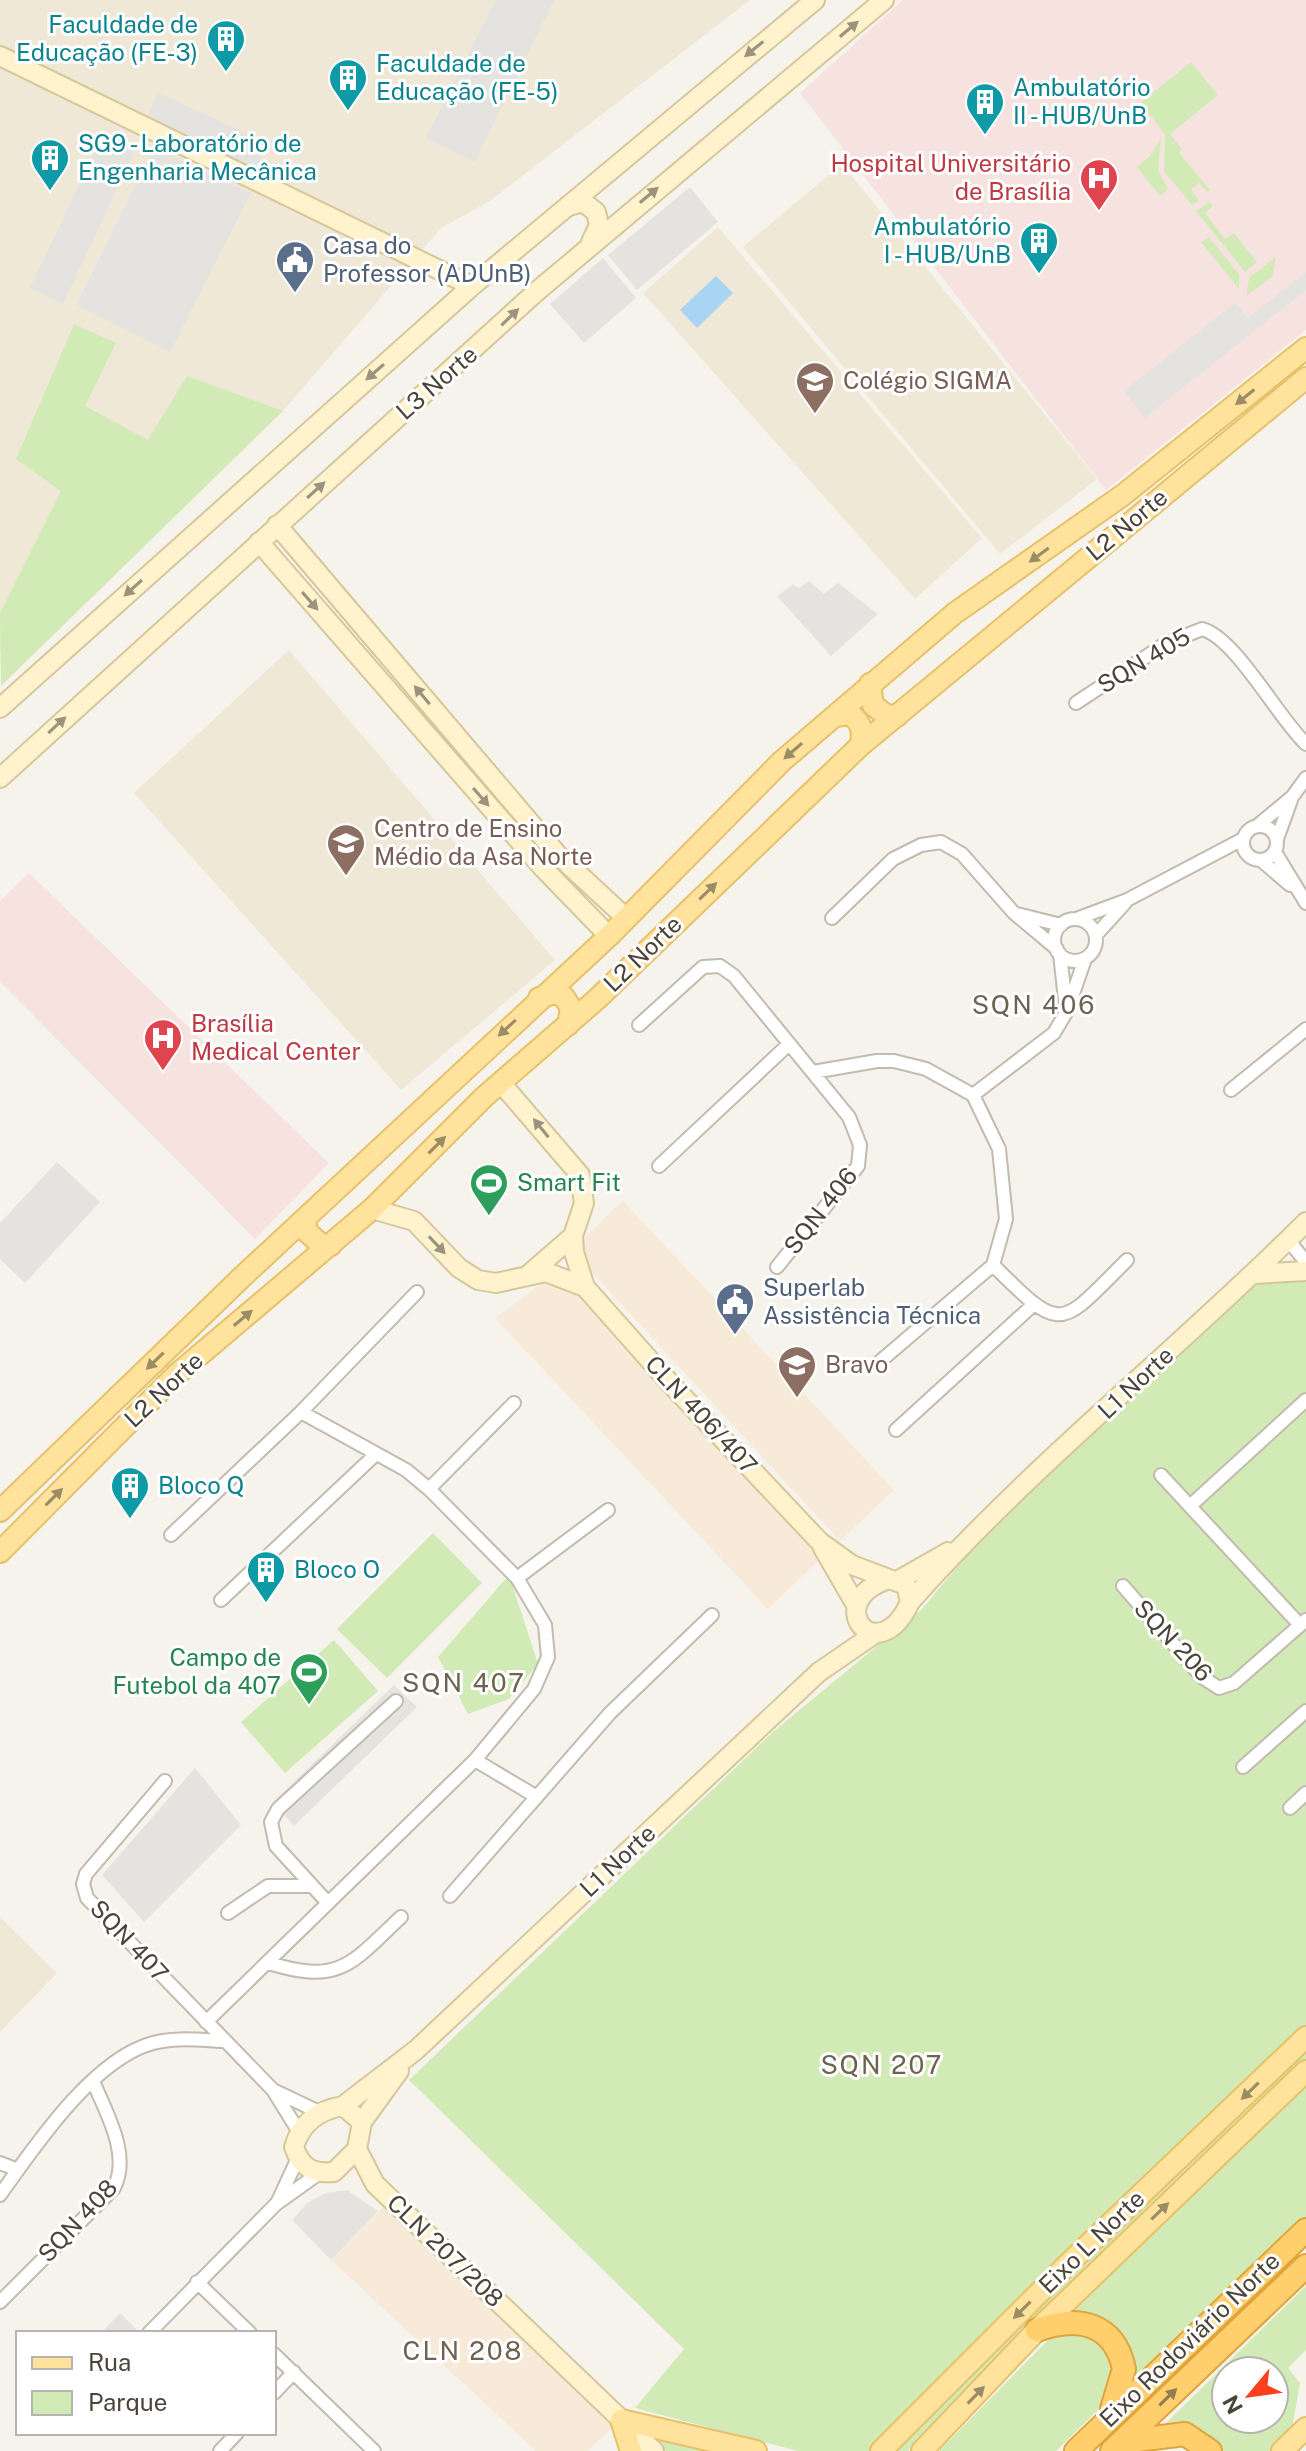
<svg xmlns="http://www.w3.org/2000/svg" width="1306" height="2451" font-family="'Public Sans',sans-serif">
	<rect width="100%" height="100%" fill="#f6f3ec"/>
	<path fill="#f7ead8" d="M623,1201L894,1490L840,1541L587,1267L579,1243Z
		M551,1277L572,1286L823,1556L768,1609L495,1318Z
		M385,2205L613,2427L588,2451H536L331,2260Z"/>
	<path fill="#efe8d6" d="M0,0H750L490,201L441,228L283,411L0,651Z
		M842,164L1097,479L1000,554L743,247Z
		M718,227L982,538L915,599L643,293Z
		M289,650L555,960L401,1090L134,793Z
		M0,1917L57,1973L0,2032Z"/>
	<path fill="#f6e3e0" d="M903,0H1306V330L1106,490L800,93Z
		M29,873L329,1163L255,1239L0,982V901Z"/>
	<path fill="#d2eab5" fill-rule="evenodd" d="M1191,62L1218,95L1170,134L1182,149L1179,153L1210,190L1207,192L1199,183L1191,189L1199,201L1192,205L1164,171L1165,134L1140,103Z
		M1161,138L1158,170L1168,189L1160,196L1137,167L1150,156Z
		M1209,202L1213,206L1205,213L1225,239L1234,233L1257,262L1245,272L1196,211Z
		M1209,237L1239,274V289L1201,242Z
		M1276,257L1273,276L1246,296L1249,278Z
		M74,324L116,343L85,406L148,440L187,376L283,411L1,686L0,613L61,491L16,459Z
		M1306,1273V2030L872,2451H798L635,2408L684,2349L409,2080L774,1731L922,1609L982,1537L1257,1280Z
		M433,1533L482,1583L387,1678L337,1629Z
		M509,1575L538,1664L509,1699L468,1714L438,1657Z
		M334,1640L378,1691L285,1773L241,1722Z
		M1306,2052V2061L1203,2157L908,2451H893L968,2373Z
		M1306,2085V2217L1130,2388C1146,2333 1106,2324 1065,2314Z
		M1306,2286V2350L1288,2368L1300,2383L1291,2434L1273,2451H1217L1160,2429ZM1226,2371H1274V2419H1226Z
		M1092,2331L1118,2364L1103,2405L1056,2451H939L1053,2335Z
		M644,2431L729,2451H665Z"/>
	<path fill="#e5e3e0" d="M496,0H554L475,162L426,138Z
		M157,92L267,143L256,169L148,117Z
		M102,137L134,152L63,304L30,288Z
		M154,148L251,193L170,352L76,305Z
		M690,187L718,222L637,290L608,255Z
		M603,258L636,298L584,343L550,304Z
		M1306,272V290L1145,418L1124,391L1235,303L1248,318Z
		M809,581L824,594L838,583L878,614L831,656L777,596L793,584L799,588Z
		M57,1162L100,1202L25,1283L0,1259V1223Z
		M394,1685L417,1707L294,1826L273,1802Z
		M195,1768L241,1825L144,1922L102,1875Z
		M347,2190L378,2211L331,2260L292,2220L307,2203L326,2193Z
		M120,2313L140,2333H101Z"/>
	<path fill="#a9d4f2" d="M716,276L733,293L697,328L680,310Z"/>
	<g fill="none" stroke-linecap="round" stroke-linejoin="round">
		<defs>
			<path id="street" d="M1076,703L1165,644L1202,629C1236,638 1278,718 1306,744
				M1243 843a17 17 0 1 1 34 0a17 17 0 1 1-34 0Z
				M1257,826L1292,797L1306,778
				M1277,839L1291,800
				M1275,852L1306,903
				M1262,861L1290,885
				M1017,914L1061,925
				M832,918L893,859L921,845L941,842L962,854L1014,913L1057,949
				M1076,919L1127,900L1243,839
				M1054 940a21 21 0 1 1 42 0a21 21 0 1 1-42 0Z
				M1096,935L1125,903
				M1060,954L1066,1008
				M639,1025L703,967L720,966L734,976L849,1117L860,1145L858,1166L777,1267
				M813,1072L877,1061H894L926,1069L973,1095L999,1149L1006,1219L993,1265L877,1364
				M1231,1090L1306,1029
				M973,1095L1054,1033L1067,1011L1085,959
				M659,1166L789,1044
				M1288,1240L1306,1262
				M993,1265C1063,1335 1059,1328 1127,1260
				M896,1430L1033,1305
				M1161,1475L1300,1625
				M429,1489L514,1403
				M1190,1506L1306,1400
				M171,1535L301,1412L417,1292
				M517,1578L608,1510
				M1123,1586L1202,1677L1219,1688L1234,1683L1306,1620
				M221,1600L376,1454
				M475,1760L537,1797
				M1243,1767L1306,1711
				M165,1781L86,1874L83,1884L87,1898L273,2090L299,2132
				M1290,1808L1306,1793
				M450,1896L610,1713L712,1615
				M328,1903L276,1846L271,1822L278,1809L396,1701
				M228,1913L268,1886H310
				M269,1963C340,1985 351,1964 401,1917
				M206,2022L475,1760L534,1689L548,1657L545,1625L517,1578L429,1489L406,1470L301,1412
				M275,2091L319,2112
				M0,2163L18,2170
				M0,2195C35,2146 93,2059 153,2043C175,2037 199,2040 222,2041
				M278,2201L298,2158
				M197,2282L250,2333
				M0,2302L114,2188C131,2154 106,2113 93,2081
				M149,2333L276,2204L318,2174
				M274,2354L374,2451
				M274,2393L294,2372
				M220,2451L237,2433"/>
			<path id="secondary" d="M0,56L472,286
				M568,206L583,202L596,212L599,225L591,242
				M277,525L557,854L626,918
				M259,542L543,868L609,936
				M0,708L472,286L815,0
				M0,778L536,292L884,0
				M501,1083L580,1175L584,1203L573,1236L574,1252L585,1287L669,1382L820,1542L852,1565L889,1579
				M372,1209L414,1221L459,1268L478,1280L496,1283L546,1272L585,1287
				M1254,1274L1306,1271
				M528,1275L573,1236
				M823,1548L856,1605
				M889,1579L906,1585L910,1602C878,1673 819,1602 889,1579Z
				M897,1581L948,1552
				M910,1602C1031,1465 1177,1351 1306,1222
				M343,2106L416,2050L819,1672L873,1635
				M343,2106L362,2122L357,2149L334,2172C313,2174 301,2168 294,2147C301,2123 318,2110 343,2106Z
				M362,2122L399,2071
				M357,2149L375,2184L654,2451"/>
			<path id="primary" d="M870,684L873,705L886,715L897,716
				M835,716L850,714C862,723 863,731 861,745
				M539,998L555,993L564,997L571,1008L568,1025
				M305,1219L307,1232L322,1245H331
				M0,1511L242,1277L609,936L782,761L955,613L1123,495L1306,348
				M0,1552L176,1375L372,1209L484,1097L597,999L861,745L1306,378
				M621,2420L756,2451
				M621,2420L631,2451
				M881,2451L1067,2265L1306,2037
				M922,2451L1037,2330L1306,2071
				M1282,2451L1306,2428"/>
			<path id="highway" d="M1037,2330C1076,2316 1114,2321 1124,2369L1112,2409
				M1122,2442L1185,2434L1210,2451
				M1076,2451L1306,2230
				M1112,2451L1306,2266"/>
		</defs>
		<use href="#street" stroke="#c2bbae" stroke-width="16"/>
		<use href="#secondary" stroke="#d6c79b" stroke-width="22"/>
		<use href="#primary" stroke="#e6c16a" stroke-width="24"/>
		<use href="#highway" stroke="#e0a43c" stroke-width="26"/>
		<use href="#street" stroke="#fff" stroke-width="12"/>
		<use href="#secondary" stroke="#fff3cd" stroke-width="18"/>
		<use href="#primary" stroke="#ffe39c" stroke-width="20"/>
		<use href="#highway" stroke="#ffcf6e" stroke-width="22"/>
	</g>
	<defs><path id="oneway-solid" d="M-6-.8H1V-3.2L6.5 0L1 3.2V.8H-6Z" transform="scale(2)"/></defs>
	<g fill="#9c937c">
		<use href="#oneway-solid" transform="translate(849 29) rotate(-40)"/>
		<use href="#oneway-solid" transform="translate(754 49) rotate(141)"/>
		<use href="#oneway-solid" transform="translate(649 195) rotate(-40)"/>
		<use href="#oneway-solid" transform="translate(510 317) rotate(-44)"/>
		<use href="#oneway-solid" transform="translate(375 372) rotate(139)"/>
		<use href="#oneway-solid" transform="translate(316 490) rotate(-42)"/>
		<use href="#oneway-solid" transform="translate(133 588) rotate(138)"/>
		<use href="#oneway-solid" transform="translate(310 601) rotate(49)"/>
		<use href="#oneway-solid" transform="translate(422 695) rotate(-130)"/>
		<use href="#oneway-solid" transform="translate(57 725) rotate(-43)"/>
		<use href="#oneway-solid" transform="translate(481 797) rotate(49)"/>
		<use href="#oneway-solid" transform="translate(541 1128) rotate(-129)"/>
		<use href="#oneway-solid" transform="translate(437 1245) rotate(47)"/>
	</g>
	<g fill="#9c8c66">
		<use href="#oneway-solid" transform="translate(1245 397) rotate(141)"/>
		<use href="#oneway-solid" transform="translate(1039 555) rotate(144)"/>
		<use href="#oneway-solid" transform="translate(793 751) rotate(139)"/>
		<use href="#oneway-solid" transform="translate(708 891) rotate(-44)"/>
		<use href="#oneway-solid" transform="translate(507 1028) rotate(137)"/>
		<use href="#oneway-solid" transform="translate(437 1145) rotate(-45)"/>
		<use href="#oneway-solid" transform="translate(243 1318) rotate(-40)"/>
		<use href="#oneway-solid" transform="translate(155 1361) rotate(136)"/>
		<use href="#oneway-solid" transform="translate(54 1497) rotate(-45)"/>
		<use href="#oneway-solid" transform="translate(1250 2091) rotate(136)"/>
		<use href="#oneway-solid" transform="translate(1160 2211) rotate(-44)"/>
		<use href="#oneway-solid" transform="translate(1022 2310) rotate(135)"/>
		<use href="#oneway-solid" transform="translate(976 2395) rotate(-46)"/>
	</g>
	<use fill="#937c4e" href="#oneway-solid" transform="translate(1168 2397) rotate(-44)"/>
	<defs>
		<symbol id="building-pin" viewBox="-11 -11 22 30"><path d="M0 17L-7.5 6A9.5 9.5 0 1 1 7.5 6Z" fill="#0f9aa8" stroke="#fff"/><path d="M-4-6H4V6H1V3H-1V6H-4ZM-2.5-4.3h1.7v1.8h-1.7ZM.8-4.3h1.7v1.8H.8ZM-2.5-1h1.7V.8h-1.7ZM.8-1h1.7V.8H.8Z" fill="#fff"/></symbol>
		<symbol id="hospital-pin" viewBox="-11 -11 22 30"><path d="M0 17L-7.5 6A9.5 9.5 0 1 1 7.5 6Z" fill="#e0444e" stroke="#fff"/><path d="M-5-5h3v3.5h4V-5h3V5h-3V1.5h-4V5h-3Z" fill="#fff"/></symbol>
		<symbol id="civic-pin" viewBox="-11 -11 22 30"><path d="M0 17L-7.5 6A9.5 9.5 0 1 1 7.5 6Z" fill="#5c6f8a" stroke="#fff"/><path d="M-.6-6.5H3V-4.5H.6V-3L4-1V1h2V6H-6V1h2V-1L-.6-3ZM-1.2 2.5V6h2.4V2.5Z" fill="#fff"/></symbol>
		<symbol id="school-pin" viewBox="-11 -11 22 30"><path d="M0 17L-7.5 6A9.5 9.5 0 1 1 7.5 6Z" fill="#8d6e63" stroke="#fff"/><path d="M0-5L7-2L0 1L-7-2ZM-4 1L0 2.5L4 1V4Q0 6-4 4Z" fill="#fff"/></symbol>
		<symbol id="stadium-pin" viewBox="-11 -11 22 30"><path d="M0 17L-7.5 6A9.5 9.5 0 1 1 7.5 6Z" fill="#2e9e5b" stroke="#fff"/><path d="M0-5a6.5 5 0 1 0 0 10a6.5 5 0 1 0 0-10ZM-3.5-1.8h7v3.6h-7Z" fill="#fff"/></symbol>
	</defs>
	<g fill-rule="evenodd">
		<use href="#building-pin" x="204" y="17" width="44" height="60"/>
		<use href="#building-pin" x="326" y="56" width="44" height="60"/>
		<use href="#building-pin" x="963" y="80" width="44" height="60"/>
		<use href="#building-pin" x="28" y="136" width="44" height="60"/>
		<use href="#hospital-pin" x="1077" y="156" width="44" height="60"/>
		<use href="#building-pin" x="1017" y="219" width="44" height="60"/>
		<use href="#civic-pin" x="273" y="238" width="44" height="60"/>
		<use href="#school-pin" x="793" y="359" width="44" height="60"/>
		<use href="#school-pin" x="324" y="821" width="44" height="60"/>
		<use href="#hospital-pin" x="141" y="1016" width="44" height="60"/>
		<use href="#stadium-pin" x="467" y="1161" width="44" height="60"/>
		<use href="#civic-pin" x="713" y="1280" width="44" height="60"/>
		<use href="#school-pin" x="775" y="1343" width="44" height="60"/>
		<use href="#building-pin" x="108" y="1464" width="44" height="60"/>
		<use href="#building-pin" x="244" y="1548" width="44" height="60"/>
		<use href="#stadium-pin" x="287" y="1650" width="44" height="60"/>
	</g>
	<g text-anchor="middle" stroke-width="6" stroke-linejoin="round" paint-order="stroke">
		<g font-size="24" fill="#0d838f" stroke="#fff" text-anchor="start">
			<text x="198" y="33" text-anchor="end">Faculdade de<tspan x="198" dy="28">Educação (FE-3)</tspan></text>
			<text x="376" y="72">Faculdade de<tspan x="376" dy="28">Educação (FE-5)</tspan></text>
			<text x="1013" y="96">Ambulatório<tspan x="1013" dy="28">II - HUB/UnB</tspan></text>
			<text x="78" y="152">SG9 - Laboratório de<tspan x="78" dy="28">Engenharia Mecânica</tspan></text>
			<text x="1011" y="235" text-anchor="end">Ambulatório<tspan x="1011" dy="28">I - HUB/UnB</tspan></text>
			<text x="158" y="1494">Bloco Q</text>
			<text x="294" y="1578">Bloco O</text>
		</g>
		<g font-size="24" fill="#be3a42" stroke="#fff" text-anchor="end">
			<text x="1071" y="172">Hospital Universitário<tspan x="1071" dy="28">de Brasília</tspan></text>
			<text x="191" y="1032" text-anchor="start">Brasília<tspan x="191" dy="28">Medical Center</tspan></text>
		</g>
		<g font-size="24" fill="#4e5e75" stroke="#fff" text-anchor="start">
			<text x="323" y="254">Casa do<tspan x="323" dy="28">Professor (ADUnB)</tspan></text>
			<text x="763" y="1296">Superlab<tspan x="763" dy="28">Assistência Técnica</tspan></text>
		</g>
		<g font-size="24" fill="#785e54" stroke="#fff" text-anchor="start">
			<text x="843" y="389">Colégio SIGMA</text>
			<text x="374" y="837">Centro de Ensino<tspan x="374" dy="28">Médio da Asa Norte</tspan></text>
			<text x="825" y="1373">Bravo</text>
		</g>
		<g font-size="24" fill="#4b4439" stroke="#fff">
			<text transform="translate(437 383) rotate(-41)" y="8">L3 Norte</text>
			<text transform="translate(1127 525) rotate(-40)" y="8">L2 Norte</text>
			<text transform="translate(1144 661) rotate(-31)" y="8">SQN 405</text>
			<text transform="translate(643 954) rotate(-44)" y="8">L2 Norte</text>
			<text transform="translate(821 1211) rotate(-52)" y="8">SQN 406</text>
			<text transform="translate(1136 1383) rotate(-43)" y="8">L1 Norte</text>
			<text transform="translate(164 1390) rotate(-43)" y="8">L2 Norte</text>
			<text transform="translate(701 1415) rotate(47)" y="8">CLN 406/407</text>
			<text transform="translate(1173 1641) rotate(47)" y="8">SQN 206</text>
			<text transform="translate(618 1861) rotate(-43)" y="8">L1 Norte</text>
			<text transform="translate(129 1941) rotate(47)" y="8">SQN 407</text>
			<text transform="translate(78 2221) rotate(-47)" y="8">SQN 408</text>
			<text transform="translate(1092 2242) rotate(-44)" y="8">Eixo L Norte</text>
			<text transform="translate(445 2251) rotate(44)" y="8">CLN 207/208</text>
			<text transform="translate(1190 2340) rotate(-44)" y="8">Eixo Rodoviário Norte</text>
		</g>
		<g font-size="24" fill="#27864d" stroke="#fff" text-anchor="start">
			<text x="517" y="1191">Smart Fit</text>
			<text x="281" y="1666" text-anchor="end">Campo de<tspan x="281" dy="28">Futebol da 407</tspan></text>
		</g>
		<g font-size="26" letter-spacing="2" fill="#6e6250" stroke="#fff">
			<text x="1034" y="1014">SQN 406</text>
			<text x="464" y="1692">SQN 407</text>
			<text x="882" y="2074">SQN 207</text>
			<text x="463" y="2360">CLN 208</text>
		</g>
	</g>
	<rect x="16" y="2331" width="260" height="104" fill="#ffffff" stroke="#b7b4b0" stroke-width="2"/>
	<rect x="32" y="2357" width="40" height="12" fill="#ffe39c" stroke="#b7b4b0" stroke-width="2"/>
	<text x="88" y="2371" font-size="24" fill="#4b4439">Rua</text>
	<rect x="32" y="2391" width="40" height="24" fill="#d2eab5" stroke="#b7b4b0" stroke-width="2"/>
	<text x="88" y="2411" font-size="24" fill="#4b4439">Parque</text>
	<g transform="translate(1250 2395) rotate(241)"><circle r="38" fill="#ffffff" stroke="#b7b4b0" stroke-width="2"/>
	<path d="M0-6L14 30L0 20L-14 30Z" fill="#fc3f1d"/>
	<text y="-12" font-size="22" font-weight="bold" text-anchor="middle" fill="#4b4439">N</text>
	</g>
</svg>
